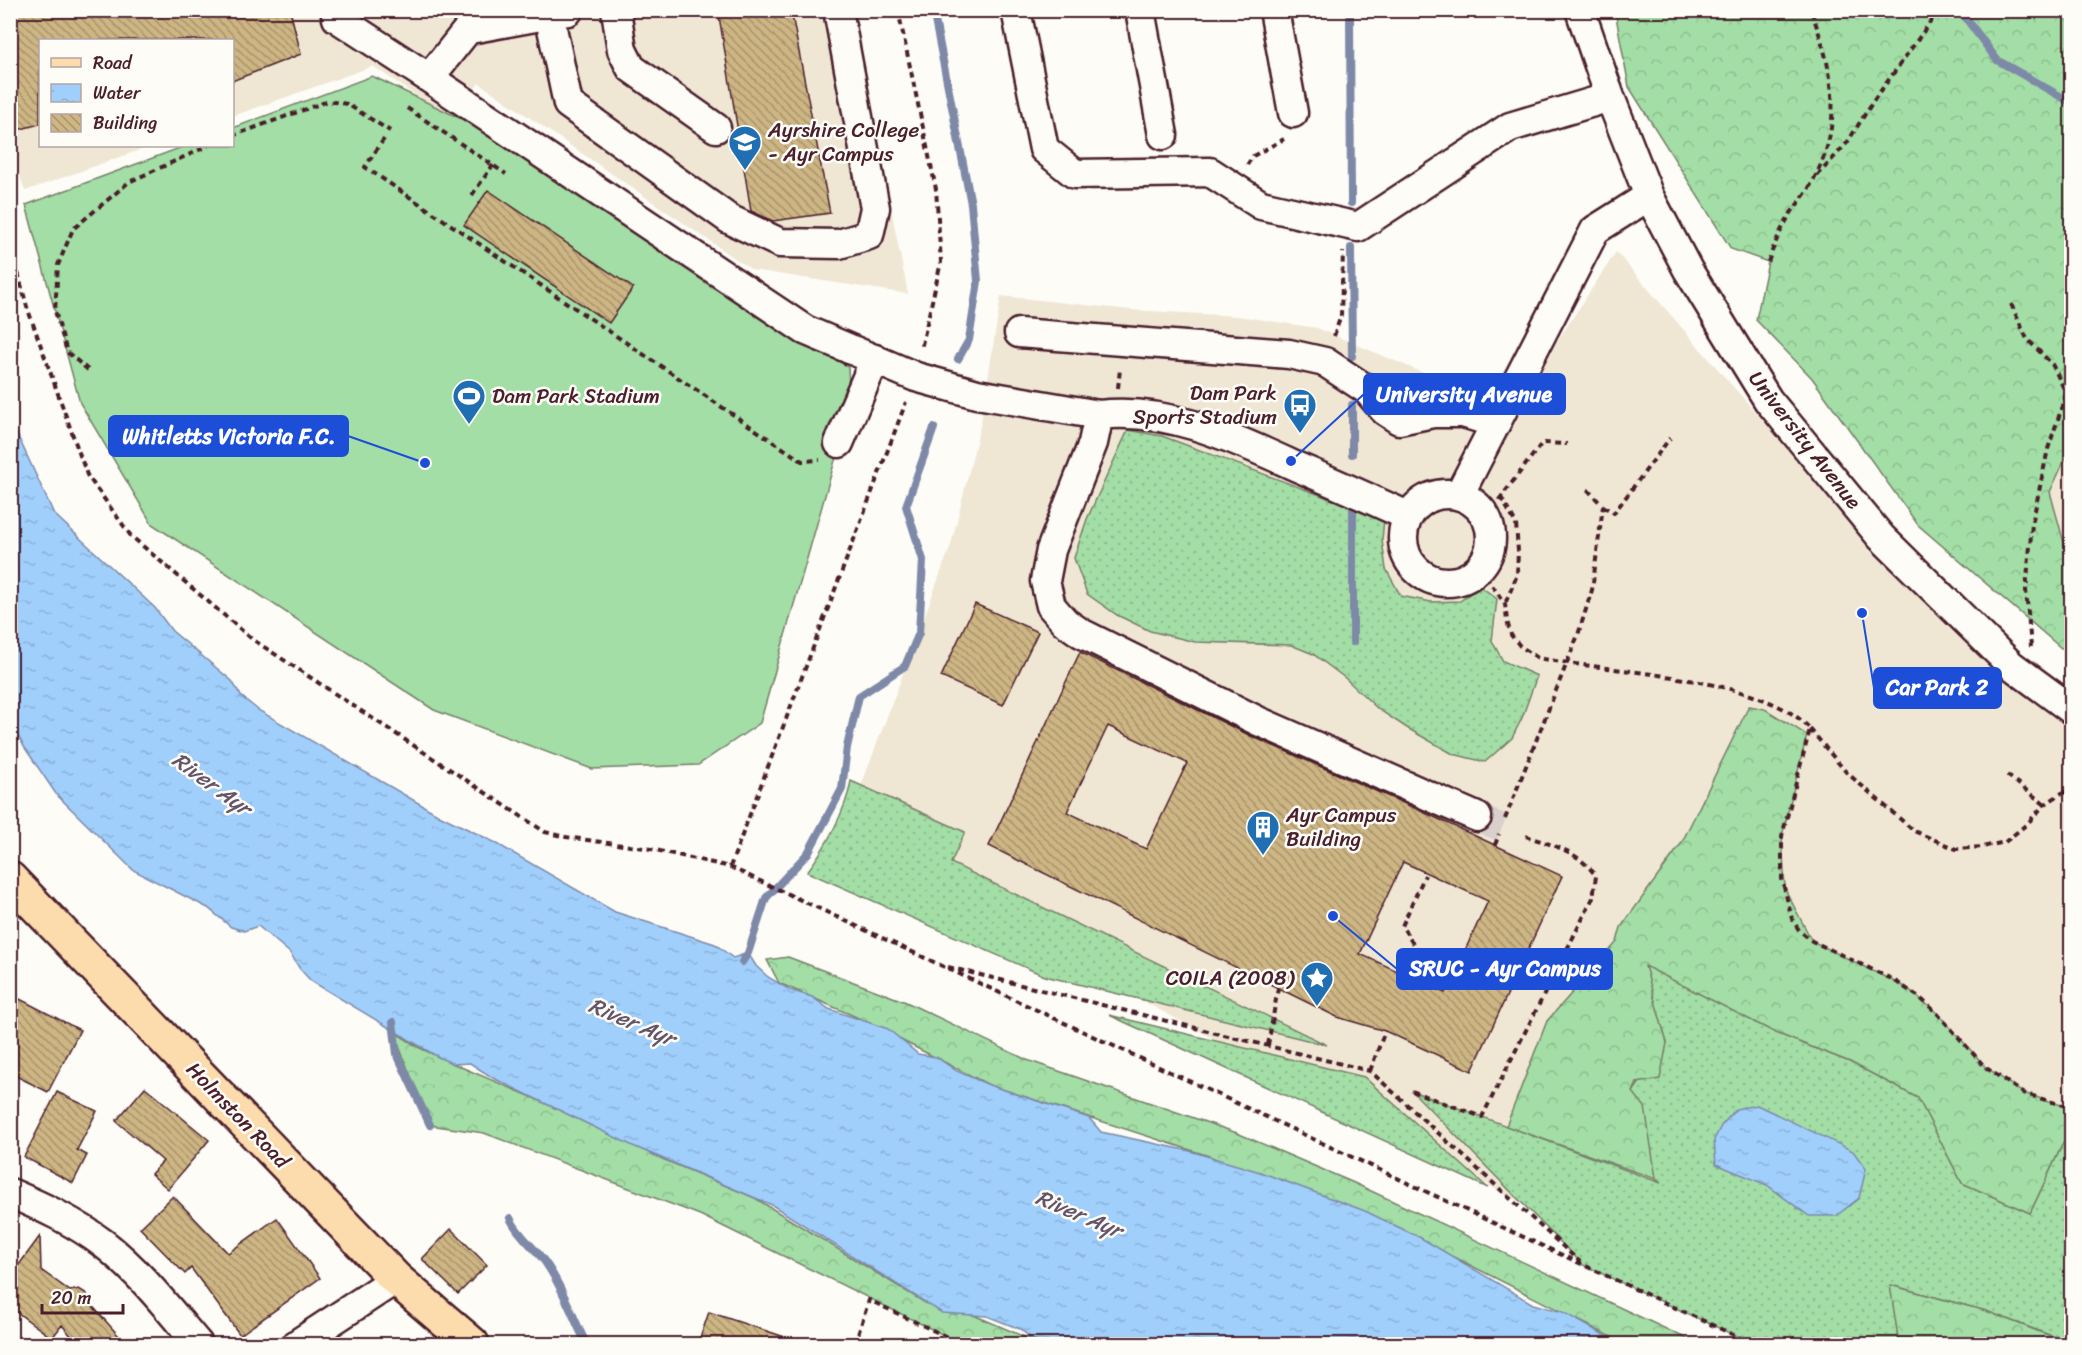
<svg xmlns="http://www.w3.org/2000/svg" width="2082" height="1355" font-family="Sriracha,sans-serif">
	<defs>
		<pattern id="grass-dots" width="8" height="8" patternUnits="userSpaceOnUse" patternTransform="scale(1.5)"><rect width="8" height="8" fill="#a2dea5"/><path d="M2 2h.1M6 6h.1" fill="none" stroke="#8dbe8e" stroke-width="1.8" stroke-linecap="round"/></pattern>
		<pattern id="forest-crowns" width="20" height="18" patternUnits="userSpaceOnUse" patternTransform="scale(1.5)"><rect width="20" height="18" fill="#a2dea5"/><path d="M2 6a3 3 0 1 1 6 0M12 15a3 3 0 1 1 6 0" fill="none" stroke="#8dbe8e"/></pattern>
		<pattern id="water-ripples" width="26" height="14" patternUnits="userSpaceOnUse" patternTransform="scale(1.5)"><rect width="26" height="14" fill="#a0cffc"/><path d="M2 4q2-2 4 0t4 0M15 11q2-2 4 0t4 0" fill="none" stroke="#8bb1d8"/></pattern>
		<pattern id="building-back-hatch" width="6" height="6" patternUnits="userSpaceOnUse" patternTransform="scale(1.5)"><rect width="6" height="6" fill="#cdb584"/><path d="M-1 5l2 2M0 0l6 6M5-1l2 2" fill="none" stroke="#a8936c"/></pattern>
	</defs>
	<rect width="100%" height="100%" fill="#fdfcf7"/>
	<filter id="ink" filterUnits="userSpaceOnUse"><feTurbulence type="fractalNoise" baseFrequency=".0167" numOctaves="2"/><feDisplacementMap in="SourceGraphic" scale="12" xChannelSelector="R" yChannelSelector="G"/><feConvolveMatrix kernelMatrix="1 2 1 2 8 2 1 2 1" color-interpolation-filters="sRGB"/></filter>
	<g filter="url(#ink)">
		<path fill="#efe7d4" d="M11,11H851L908,294L752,270L479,83L451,120L373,66L233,116L232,40H40V146H151L25,191L11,151Z
			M1616,252L1851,522L2052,716L2071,726V1344H1786L841,840L951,545L981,422L1001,296L1131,310L1237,316L1317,328L1440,380L1510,413Z
			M2071,446V637L2050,492Z"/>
		<path fill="url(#grass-dots)" stroke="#767e68" stroke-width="1.5" d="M1128,430L1162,436L1384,519L1382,540L1386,569L1401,596L1431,602L1460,601L1480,586L1497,599L1492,641L1503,661L1537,676L1522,718L1512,738L1485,762L1453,754L1407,728L1378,709L1345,678L1313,654L1291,645L1195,642L1150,631L1117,615L1087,594L1074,558L1087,519Z
			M851,781L965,832L951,863L1327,1045L1045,976L807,872C825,848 846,811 851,781Z
			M1644,965L1776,1033L1850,1062L1918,1098L1962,1183L2030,1213L2071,1126V1343L1986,1311L1891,1285L1899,1344H1753L1583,1265L1412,1091L1661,1183L1656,1179L1633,1092L1667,1043Z
			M1109,1015L1364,1077L1488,1188Z"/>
		<path fill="url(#forest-crowns)" stroke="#767e68" stroke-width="1.5" d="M1615,11H2071L2072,444L2050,492L2071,568V648H2061L1918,525L1812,378L1756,320L1768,262L1731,249L1629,87Z
			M1749,706L1765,709L1807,735L1782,836L1785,889L1812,941L1907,988L1936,1012L1986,1067L2023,1093L2071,1108V1126L2030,1213L1962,1183L1918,1098L1850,1062L1776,1033L1645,966L1667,1043L1660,1079L1637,1083L1633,1092L1645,1107L1656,1179L1506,1126L1547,1021L1617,942L1621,927L1681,844Z
			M788,957L906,1002L1027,1060L1237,1133L1354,1183L1698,1344H1625L1460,1260L1209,1156L989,1085L854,1016L779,983L767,960Z
			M393,1031L420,1048L454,1064L534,1098L660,1158L755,1198L927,1304L976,1316L1041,1344H962L700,1215L484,1133L430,1125Z
			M1890,1285L1986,1311L2071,1344H1899Z"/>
		<path fill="#a2dea5" stroke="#767e68" stroke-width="1.5" d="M372,76L472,124L731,295L848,367L850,408L760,723L698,765L592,769L434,710L152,524L80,403L26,205L185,146H232L233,128Z"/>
		<path fill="url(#water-ripples)" stroke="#7e89a8" stroke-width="1.5" d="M10,419L54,514L155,608L172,631L232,681L241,696L258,710L439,815L494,842L615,912L715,944L733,958L748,953L756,966L768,977L790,990L812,997L829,1009L888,1029L918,1054L936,1057L957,1071L989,1085L1089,1118L1101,1132L1190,1151L1260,1172L1365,1211L1421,1238L1533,1304L1563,1312L1620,1344H1046L1032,1339L1020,1329L987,1316L942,1313L772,1205L633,1146L493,1078L470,1063L454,1064L438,1057L311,981L300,969L290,953L258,926L244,931L231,927L208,908L133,870L56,794L25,748L10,722Z
			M1757,1105L1853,1151L1866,1169L1859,1198L1836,1216H1809L1767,1185L1716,1164L1714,1140L1721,1126L1736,1109Z"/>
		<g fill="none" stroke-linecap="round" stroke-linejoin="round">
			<path stroke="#7e89a8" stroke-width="8" d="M933,10L971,204L978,281L969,340L958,359
				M1350,10L1351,203
				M1960,10L1997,60L2072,103
				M1351,248L1352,356
				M1352,405V454
				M1353,504V642
				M742,962L748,953L766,898L808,853L842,789L847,747L859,696L905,666L919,633L923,560L906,506L934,428
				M393,1022L397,1054L430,1125
				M510,1218C519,1237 533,1245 545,1262C562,1286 571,1313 584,1339L585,1344"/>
		</g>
		<path fill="url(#building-back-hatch)" stroke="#4a1f2b" stroke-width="1.5" fill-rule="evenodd" d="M10,10H290L301,54L232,81V40H40V124L10,132V59L15,58L10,28Z
			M749,10H791L830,213L773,221L751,211L719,16Z
			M488,190L633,288L609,323L464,225Z
			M975,604L1038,632L1003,705L941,677Z
			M1080,652L1251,736L1419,810L1562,876L1472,1071L1385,1031L1337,1017L989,846ZM1108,726L1187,763L1146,849L1067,812ZM1403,862L1488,901L1445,993L1360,954Z
			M10,994L80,1030L48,1092L10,1073Z
			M145,1087L209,1140L168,1189L151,1174L163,1161L116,1121Z
			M57,1092L97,1111L77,1150L87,1155L73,1183L24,1157Z
			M173,1196L228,1253L277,1218L320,1278L240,1335L191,1268L185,1274L140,1228Z
			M451,1229L487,1265L458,1294L422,1259Z
			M40,1236L41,1270L70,1291L79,1289L87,1294L88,1301L126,1344H78L62,1325L52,1338L10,1307V1277Z
			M709,1312L794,1340V1344H698Z"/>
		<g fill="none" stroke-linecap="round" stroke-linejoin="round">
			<path stroke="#d9d0ce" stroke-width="28" stroke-dasharray="28 14" stroke-linecap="butt" d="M1477,817L1502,828"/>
			<defs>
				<path id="minor" d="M335,10L337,18L429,78L805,330L916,377L977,394L1099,415C1168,407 1233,438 1295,466C1333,482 1370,499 1408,516
					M616,10L622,50L631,68L716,128
					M1016,10L1044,149L1075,174L1210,172L1261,205L1358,227L1510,127L1610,97
					M1140,10L1163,135
					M1274,10L1293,113
					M1580,10L1610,97L1649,196L1688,270L1768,400L1881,537L2011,665L2072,710
					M549,14L568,104L729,219L780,243L839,244L869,235L875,208L838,10
					M470,29L568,11
					M429,78L480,14
					M1019,333L1289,354L1325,362L1366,389L1384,410L1399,420L1433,413H1463L1496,423
					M1099,415L1093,443L1051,550L1045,581L1051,606L1065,622L1081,633L1258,721L1477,817
					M839,443L875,359
					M1403 538a44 44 0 1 1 88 0a44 44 0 1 1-88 0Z
					M1459,495L1595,230L1649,196
					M10,1193C43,1207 75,1222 104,1244C140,1272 169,1310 198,1344
					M297,1344L396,1279"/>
				<path id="major" d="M10,879L396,1279L472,1344"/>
			</defs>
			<use href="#minor" stroke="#4a1f2b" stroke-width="33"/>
			<use href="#major" stroke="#4a1f2b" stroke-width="38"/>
			<path stroke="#4a1f2b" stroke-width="4" stroke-dasharray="6 4.5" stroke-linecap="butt" d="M898,10L936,189L941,262L921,349
				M407,108L506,174
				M232,136L328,101L347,104L390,131
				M384,139L365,167L802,461L820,460
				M1247,165L1253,156L1284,139
				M1817,176L1847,143L1872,103L1939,10
				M472,195L493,165
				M10,242L27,307L87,475L131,536L252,639L545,832L566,837L651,849L730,867L1753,1344
				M1768,262C1774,245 1781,229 1791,213C1799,202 1808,191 1814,179C1845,121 1832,68 1811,10
				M2011,304L2027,339L2052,364L2066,393L2072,398
				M1334,336L1341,315L1343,252
				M88,370L67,352L55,311L58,265L73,229L129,182L208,146
				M1118,388L1120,369
				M1501,497L1516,524L1518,551L1517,575L1505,604
				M1603,506L1614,513L1670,438
				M1486,517L1542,443L1567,444
				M1480,568L1505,604L1507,621L1511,635L1520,646L1538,658C1608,672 1764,676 1810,729L1782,836V879L1792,919L1799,930L1812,941L1892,979L1919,997L1936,1012L1985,1067L2023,1093L2072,1108
				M2031,647L2026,590L2032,524L2048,449L2072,377
				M1810,729L1846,772L1914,831L1956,849L1982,847L2005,842L2027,824L2044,805L2062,793L2072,791
				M2007,775L2044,804
				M1505,819L1578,635L1592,590L1603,506L1587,489
				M1495,845L1499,834
				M730,867L906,402
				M948,967L1370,1071L1580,1262
				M1403,990L1420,955L1402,926L1425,875
				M1268,1045L1278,988
				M1370,1071L1385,1031
				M1412,1091L1482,1117L1593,898L1596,876C1577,850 1554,846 1526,836
				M855,1344L869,1300L962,1344"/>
			<use href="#minor" stroke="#fdfcf7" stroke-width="28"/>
			<use href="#major" stroke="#fcdcac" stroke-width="33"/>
		</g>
	</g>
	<defs>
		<symbol id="university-pin" viewBox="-11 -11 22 30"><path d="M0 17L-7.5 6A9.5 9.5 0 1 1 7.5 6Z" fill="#1f6fb2" stroke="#fdfcf7"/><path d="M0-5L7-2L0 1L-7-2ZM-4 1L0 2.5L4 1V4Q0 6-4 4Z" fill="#fff"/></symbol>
		<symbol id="stadium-pin" viewBox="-11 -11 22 30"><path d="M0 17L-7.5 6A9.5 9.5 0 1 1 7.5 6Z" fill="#1f6fb2" stroke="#fdfcf7"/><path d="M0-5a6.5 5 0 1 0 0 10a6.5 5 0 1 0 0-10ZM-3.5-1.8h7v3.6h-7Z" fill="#fff"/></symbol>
		<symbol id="bus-pin" viewBox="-11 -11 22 30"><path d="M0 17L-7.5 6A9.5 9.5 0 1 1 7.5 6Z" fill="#1f6fb2" stroke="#fdfcf7"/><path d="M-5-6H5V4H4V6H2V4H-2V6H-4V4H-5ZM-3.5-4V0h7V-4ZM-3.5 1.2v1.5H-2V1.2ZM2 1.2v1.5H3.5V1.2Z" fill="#fff"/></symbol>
		<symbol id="building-pin" viewBox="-11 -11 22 30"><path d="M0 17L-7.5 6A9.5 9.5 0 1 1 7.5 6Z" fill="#1f6fb2" stroke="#fdfcf7"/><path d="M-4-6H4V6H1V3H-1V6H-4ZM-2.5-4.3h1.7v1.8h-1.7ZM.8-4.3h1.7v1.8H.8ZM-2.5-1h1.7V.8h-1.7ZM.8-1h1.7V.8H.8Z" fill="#fff"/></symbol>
		<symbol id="sight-pin" viewBox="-11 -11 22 30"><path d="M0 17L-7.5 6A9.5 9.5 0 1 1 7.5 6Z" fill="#1f6fb2" stroke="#fdfcf7"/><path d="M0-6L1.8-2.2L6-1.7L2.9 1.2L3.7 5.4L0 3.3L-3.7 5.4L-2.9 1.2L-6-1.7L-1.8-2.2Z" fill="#fff"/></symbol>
	</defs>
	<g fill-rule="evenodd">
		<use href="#university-pin" x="726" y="123" width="38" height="52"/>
		<use href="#stadium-pin" x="450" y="377" width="38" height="52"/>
		<use href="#bus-pin" x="1281" y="386" width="38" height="52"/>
		<use href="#building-pin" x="1244" y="808" width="38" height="52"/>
		<use href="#sight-pin" x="1298" y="959" width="38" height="52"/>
	</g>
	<g text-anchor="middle" stroke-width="5" stroke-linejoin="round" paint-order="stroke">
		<g font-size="21" fill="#4a1f2b" stroke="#fdfcf7" text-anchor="start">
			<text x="768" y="137">Ayrshire College<tspan x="768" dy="24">- Ayr Campus</tspan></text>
			<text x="1277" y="400" text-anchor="end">Dam Park<tspan x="1277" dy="24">Sports Stadium</tspan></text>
			<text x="492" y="403">Dam Park Stadium</text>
			<text x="1286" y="822">Ayr Campus<tspan x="1286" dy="24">Building</tspan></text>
			<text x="1294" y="985" text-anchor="end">COILA (2008)</text>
		</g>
		<g font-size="21" fill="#4a1f2b" stroke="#fdfcf7">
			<text transform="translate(1805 440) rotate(52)" y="7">University Avenue</text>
			<text transform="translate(238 1115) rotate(46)" y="7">Holmston Road</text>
		</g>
		<g font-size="22" font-style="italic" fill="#64546a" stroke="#fdfcf7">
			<text transform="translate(212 783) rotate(36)" y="8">River Ayr</text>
			<text transform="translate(632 1021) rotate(23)" y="8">River Ayr</text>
			<text transform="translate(1079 1213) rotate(23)" y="8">River Ayr</text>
		</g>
	</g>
	<path fill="none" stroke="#1d4ed8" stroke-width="2" d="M1291 461L1364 394M425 463L348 436M1862 613L1874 688M1333 916L1397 969"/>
	<g fill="#1d4ed8" stroke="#fdfcf7" stroke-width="2">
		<circle cx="1291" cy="461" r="6"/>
		<circle cx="425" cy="463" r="6"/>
		<circle cx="1862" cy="613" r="6"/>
		<circle cx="1333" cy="916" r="6"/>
	</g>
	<g fill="#1d4ed8" stroke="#1d4ed8" stroke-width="2">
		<rect x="1364" y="374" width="201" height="40" rx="6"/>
		<rect x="109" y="416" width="239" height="40" rx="6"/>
		<rect x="1874" y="668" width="127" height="40" rx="6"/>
		<rect x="1397" y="949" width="215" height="40" rx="6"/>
	</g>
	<g font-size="22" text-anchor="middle" font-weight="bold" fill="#fff">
		<text x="1464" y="402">University Avenue</text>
		<text x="229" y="444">Whitletts Victoria F.C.</text>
		<text x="1937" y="695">Car Park 2</text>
		<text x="1505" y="976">SRUC - Ayr Campus</text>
	</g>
	<rect width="2082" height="1355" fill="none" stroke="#fdfcf7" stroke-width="36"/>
	<rect x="18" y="18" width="2046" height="1319" fill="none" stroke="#4a1f2b" stroke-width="2" filter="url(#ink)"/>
	<rect x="39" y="39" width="195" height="108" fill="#fdfcf7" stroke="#b5a4a5" stroke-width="1.5"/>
	<rect x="51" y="58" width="30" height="9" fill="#fcdcac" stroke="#b5a4a5" stroke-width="1.5"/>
	<text x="93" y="69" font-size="18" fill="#4a1f2b">Road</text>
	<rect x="51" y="84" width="30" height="18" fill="url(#water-ripples)" stroke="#b5a4a5" stroke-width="1.5"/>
	<text x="93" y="99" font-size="18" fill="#4a1f2b">Water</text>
	<rect x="51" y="114" width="30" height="18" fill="url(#building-back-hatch)" stroke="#b5a4a5" stroke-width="1.5"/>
	<text x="93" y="129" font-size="18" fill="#4a1f2b">Building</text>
	<path d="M42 1304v9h81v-9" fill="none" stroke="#4a1f2b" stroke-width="3"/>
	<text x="51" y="1304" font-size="18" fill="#4a1f2b" stroke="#fdfcf7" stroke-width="4.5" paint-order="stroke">20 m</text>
</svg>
